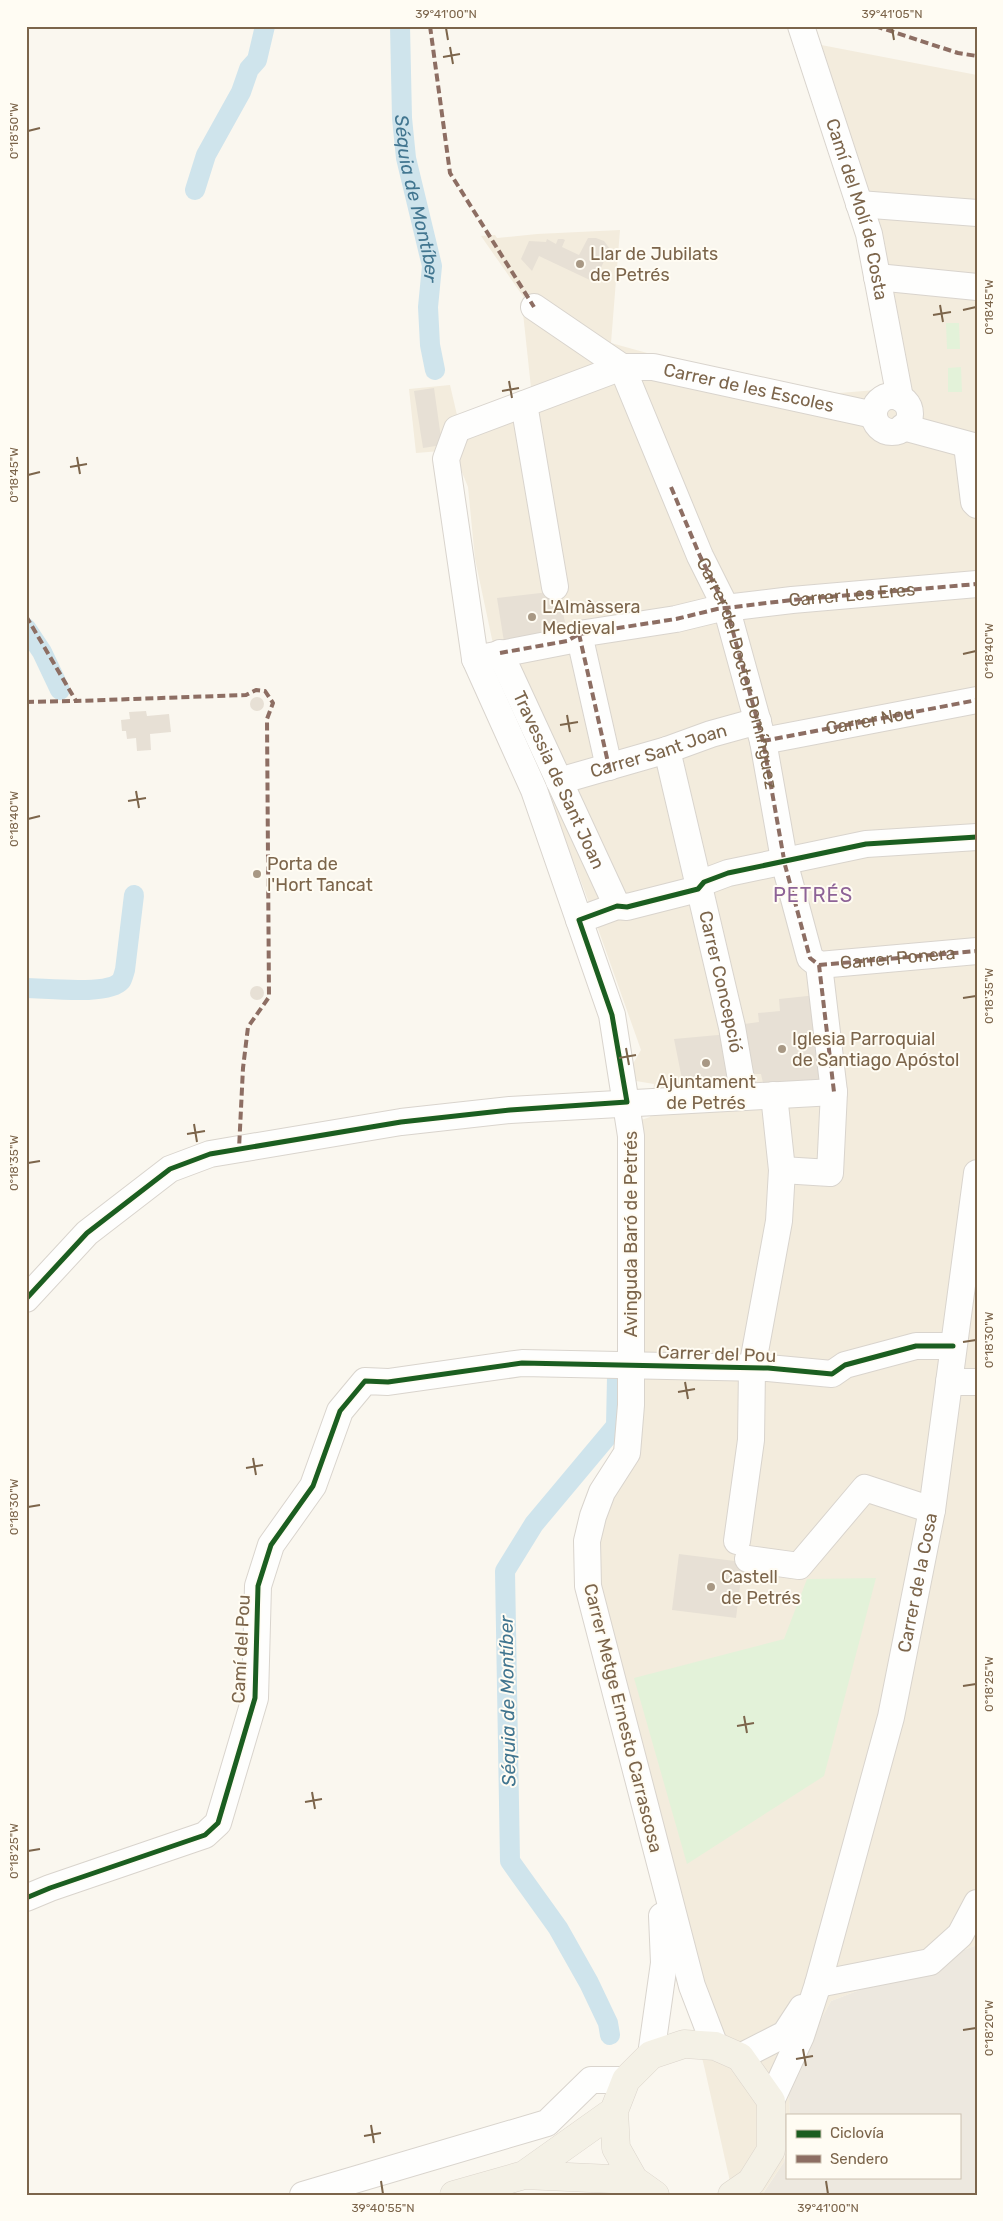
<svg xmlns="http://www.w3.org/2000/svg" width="1003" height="2221" font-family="Rubik,sans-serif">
	<rect width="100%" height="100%" fill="#faf7ef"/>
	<path fill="#f3ecdd" d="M816,44L977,75V1945L831,2001L788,2080L790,2115H787L784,2162L763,2193L759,2195H733L705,2070L588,1583L624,1446L626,1125L650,1117L654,1084L624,1079L641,1050L585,892L496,658L475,559L468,487L453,450L416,453L409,389L450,385L457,415L532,397L523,313L527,302L481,236L495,235L497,238L537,234L620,230L611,343L803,396L888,389Z"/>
	<path fill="#ede8df" d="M977,1945V2195H759L764,2192L784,2162L787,2148V2177H959V2115H790L788,2080L831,2001Z"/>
	<path fill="#e3f2d9" d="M946,323H959L960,349H947Z
		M961,367L962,392H948V368Z
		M876,1578L824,1776L687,1864L634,1678L784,1639L807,1579Z"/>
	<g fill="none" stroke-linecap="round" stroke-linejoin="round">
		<g stroke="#cfe4ec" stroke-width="20">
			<path id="s1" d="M400,26L402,118L406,158L432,266L428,307L430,345L435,370"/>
			<path d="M195,190L206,155L241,92L249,69L257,60L265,26"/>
			<path d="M26,628L42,652L60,690"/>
			<path d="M26,988C46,988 108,996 121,981C123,978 124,973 125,970L134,895"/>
			<path d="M610,2035L608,2023L589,1983L558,1928L510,1861L505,1571L534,1524L616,1426L617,1377"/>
		</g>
	</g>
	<path fill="#e7e0d5" d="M588,238H596L604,241L610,249L594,282L539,256L532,271L521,259L529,241L546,242L547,239L556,244L558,239H563L565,240L562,247L579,255Z
		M434,388L442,445L423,448L414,391Z
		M558,591L568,635L504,642L497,598Z
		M250 704a7 7 0 1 1 14 0a7 7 0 1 1-14 0Z
		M146,711L147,716L169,714L171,732L150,734L151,750L137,751L136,738L127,739L126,731H122L121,720L130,719L129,712Z
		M250 993a7 7 0 1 1 14 0a7 7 0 1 1-14 0Z
		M817,995L827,1085L765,1092L761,1074H745L737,1025L759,1022L758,1013L780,1011L779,999Z
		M729,1034L738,1088L685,1094L674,1039Z
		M679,1554L743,1562L736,1618L672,1610Z"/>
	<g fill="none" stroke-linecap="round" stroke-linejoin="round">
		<defs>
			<g id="minor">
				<path id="s2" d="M801,26L869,234L900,398"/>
				<path d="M859,204L977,213"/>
				<path d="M877,277L977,287"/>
				<path id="s3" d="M534,307L622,367L700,556L727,610L763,741L785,865L810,958L819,965L834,1092L830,1173L782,1170"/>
				<circle cx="892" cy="414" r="18"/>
				<path d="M524,404L555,587"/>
				<path d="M903,427L977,447"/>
				<path d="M967,445L974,502L977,505"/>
				<path d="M579,634L609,767"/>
				<path id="s4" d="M500,653L617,906"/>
				<path d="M475,659L567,641L579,634L676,619L717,609L792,600L977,584"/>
				<path id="s5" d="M763,741L977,700"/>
				<path id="s6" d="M667,750L732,1027L744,1097"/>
				<path id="s7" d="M559,781L667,750L711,734L758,721"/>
				<path d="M579,920L617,906L627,907L698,889L704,882L728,873L866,844L977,837"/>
				<path d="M819,965L977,951"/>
				<path d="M26,1299L87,1233L170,1169L210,1154L401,1122L510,1110L834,1092"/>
				<path d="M949,1382H977"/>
				<path d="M737,1541L751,1440L752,1368L779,1221L782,1170L774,1095"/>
				<path d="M748,1559L799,1566L865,1488L932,1510"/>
				<path d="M26,1898L50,1888L205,1835L218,1823L255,1698L258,1586L271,1545L313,1486L340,1411L365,1381L388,1382L522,1363L768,1368L832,1374L845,1365L916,1346H953"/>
				<path d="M818,1984L930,1962L960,1935L977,1903"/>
				<path id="s8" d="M715,2046L692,1986L588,1586L587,1541L593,1516L602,1492L627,1453L631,1405V1136L612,1015L534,790L475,659L446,459L457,429L622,367H653L874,415"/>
				<path d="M651,2055L664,1963L662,1916"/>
				<path d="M740,2057L785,2034L802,2008"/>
				<path id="s9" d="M771,2101L801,2036L818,1984L891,1717L932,1510L977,1173"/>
				<path d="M303,2195L547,2123L591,2080H626"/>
			</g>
			<path id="major" d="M524,2175L614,2111
				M454,2195L524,2175L634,2180
				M655,2195L634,2180L616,2148L614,2111L626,2080L651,2055L684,2044L715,2046L740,2057L771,2101V2150L751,2182L732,2195"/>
		</defs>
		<use href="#minor" stroke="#d9d4cd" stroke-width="28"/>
		<use href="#major" stroke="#dbd4cb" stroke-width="29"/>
		<use href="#minor" stroke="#fefefd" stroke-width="26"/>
		<use href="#major" stroke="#f4f1e6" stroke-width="28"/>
		<g stroke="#8d6e63" stroke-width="4" stroke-dasharray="8 4" stroke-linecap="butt">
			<path d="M430,26L450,173L534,307"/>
			<path d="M875,26L958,53L977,56"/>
			<path d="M671,487L700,556L727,610L763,741L785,865L810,958L819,965L834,1092"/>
			<path d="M26,616L76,701L246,695L256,690L265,691L273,703L267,719L269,997L248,1027L243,1068L239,1149"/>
			<path d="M579,634L609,767"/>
			<path id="s10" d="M500,653L567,641L579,634L676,619L717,609L792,600L977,584"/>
			<path d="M26,702L76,701"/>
			<path d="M763,741L977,700"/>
			<path id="s11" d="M819,965L977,951"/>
		</g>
		<defs>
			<path id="cycleway" d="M26,1299L87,1233L170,1169L210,1154L401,1122L510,1110L627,1102L612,1015L579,920L617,906L627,907L698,889L704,882L728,873L866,844L977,837
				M26,1898L50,1888L205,1835L218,1823L255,1698L258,1586L271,1545L313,1486L340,1411L365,1381L388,1382L522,1363L768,1368L832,1374L845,1365L916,1346H953"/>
		</defs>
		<use href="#cycleway" stroke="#fffcf3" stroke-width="8"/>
		<use href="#cycleway" stroke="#1b5e20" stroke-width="5"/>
	</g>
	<path fill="none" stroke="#7c654b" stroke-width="2" d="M446,28L448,40M892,28L894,40M450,47L453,64M443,57L460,54M28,131L40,128M940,305L943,322M963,310L976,307M933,315L951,312M509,381L512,398M502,391L519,388M77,457L80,474M70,467L87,464M28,475L40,472M963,654L976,651M567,715L570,732M560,725L578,722M136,791L139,808M128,801L146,798M28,819L40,816M963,998L976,996M626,1048L629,1065M619,1058L636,1055M194,1124L197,1142M187,1134L205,1131M28,1163L40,1161M963,1342L976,1340M685,1382L688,1399M678,1392L695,1389M253,1458L256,1475M246,1468L263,1465M28,1507L40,1505M963,1686L976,1684M744,1716L747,1733M737,1726L754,1723M312,1792L315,1809M305,1802L322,1799M28,1851L40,1849M963,2030L976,2028M803,2049L806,2066M796,2059L813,2056M371,2125L374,2143M364,2136L381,2133M381,2181L383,2194M826,2181L828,2194"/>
	<g fill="#a89884" stroke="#fffcf3" stroke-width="2">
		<circle cx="580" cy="264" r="5"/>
		<circle cx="532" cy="617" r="5"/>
		<circle cx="257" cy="874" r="5"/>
		<circle cx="782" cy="1049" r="5"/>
		<circle cx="706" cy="1063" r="5"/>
		<circle cx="711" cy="1587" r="5"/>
	</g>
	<g text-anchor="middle" stroke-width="4" stroke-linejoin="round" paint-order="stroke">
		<g font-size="18" fill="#7c654b" stroke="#fffcf3">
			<text dy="6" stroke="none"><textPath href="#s2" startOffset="192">Camí del Molí de Costa</textPath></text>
			<text dy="6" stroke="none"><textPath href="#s8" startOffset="1981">Carrer de les Escoles</textPath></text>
			<text dy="6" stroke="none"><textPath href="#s10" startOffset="358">Carrer Les Eres</textPath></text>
			<text dy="6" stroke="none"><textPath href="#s3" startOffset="435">Carrer del Doctor Domínguez</textPath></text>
			<text dy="6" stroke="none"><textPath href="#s5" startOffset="109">Carrer Nou</textPath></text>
			<text dy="6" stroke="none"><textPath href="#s7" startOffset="104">Carrer Sant Joan</textPath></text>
			<text dy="6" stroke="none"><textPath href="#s4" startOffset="140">Travessia de Sant Joan</textPath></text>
			<text dy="6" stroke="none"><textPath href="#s11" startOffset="79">Carrer Ponera</textPath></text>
			<text dy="6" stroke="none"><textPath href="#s6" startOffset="238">Carrer Concepció</textPath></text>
			<text transform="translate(631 1234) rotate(-90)" y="6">Avinguda Baró de Petrés</text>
			<text transform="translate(717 1354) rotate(2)" y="6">Carrer del Pou</text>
			<text dy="6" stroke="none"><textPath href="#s9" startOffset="540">Carrer de la Cosa</textPath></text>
			<text transform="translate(241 1649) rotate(-87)" y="6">Camí del Pou</text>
			<text transform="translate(623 1718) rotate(76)" y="6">Carrer Metge Ernesto Carrascosa</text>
		</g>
		<g font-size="18" fill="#7c654b" stroke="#fffcf3" text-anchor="start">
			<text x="590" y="260">Llar de Jubilats<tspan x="590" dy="21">de Petrés</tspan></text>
			<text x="542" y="613">L'Almàssera<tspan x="542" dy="21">Medieval</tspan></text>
			<text x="267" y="870">Porta de<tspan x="267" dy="21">l'Hort Tancat</tspan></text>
			<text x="792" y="1045">Iglesia Parroquial<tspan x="792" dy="21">de Santiago Apóstol</tspan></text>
			<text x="706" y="1088" text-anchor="middle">Ajuntament<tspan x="706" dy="21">de Petrés</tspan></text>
			<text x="721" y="1583">Castell<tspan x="721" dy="21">de Petrés</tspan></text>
		</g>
		<g font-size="19" font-style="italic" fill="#427690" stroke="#fffcf3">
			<text dy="7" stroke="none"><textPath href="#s1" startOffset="174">Séquia de Montíber</textPath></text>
			<text transform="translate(507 1701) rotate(-91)" y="7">Séquia de Montíber</text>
		</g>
		<g font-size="20" letter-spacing="1" fill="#8e6397" stroke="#fffcf3">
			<text x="813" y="902">PETRÉS</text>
		</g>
	</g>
	<rect width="1003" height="2221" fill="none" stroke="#fffcf3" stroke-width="55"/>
	<rect x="786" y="2114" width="175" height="65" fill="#fffcf3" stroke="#cbc0b0"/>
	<rect x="796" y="2130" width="25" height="8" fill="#1b5e20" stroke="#cbc0b0"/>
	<text x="830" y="2138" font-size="15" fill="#7c654b">Ciclovía</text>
	<rect x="796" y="2155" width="25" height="8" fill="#8d6e63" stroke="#cbc0b0"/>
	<text x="830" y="2164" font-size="15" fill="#7c654b">Sendero</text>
	<rect x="28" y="28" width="948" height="2166" fill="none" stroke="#7c654b" stroke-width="2"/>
	<g font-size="12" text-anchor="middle" fill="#7c654b">
		<text x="446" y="18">39°41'00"N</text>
		<text x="892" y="18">39°41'05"N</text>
		<text transform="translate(14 131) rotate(-90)" y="4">0°18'50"W</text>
		<text transform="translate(989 307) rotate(-90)" y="4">0°18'45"W</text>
		<text transform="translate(14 475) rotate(-90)" y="4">0°18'45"W</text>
		<text transform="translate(989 651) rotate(-90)" y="4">0°18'40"W</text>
		<text transform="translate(14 819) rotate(-90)" y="4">0°18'40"W</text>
		<text transform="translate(989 996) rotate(-90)" y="4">0°18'35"W</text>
		<text transform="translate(14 1163) rotate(-90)" y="4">0°18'35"W</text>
		<text transform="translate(989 1340) rotate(-90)" y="4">0°18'30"W</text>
		<text transform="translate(14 1507) rotate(-90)" y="4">0°18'30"W</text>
		<text transform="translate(989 1684) rotate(-90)" y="4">0°18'25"W</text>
		<text transform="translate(14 1851) rotate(-90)" y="4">0°18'25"W</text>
		<text transform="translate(989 2028) rotate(-90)" y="4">0°18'20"W</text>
		<text x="383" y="2212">39°40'55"N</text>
		<text x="828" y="2212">39°41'00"N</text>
	</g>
</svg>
